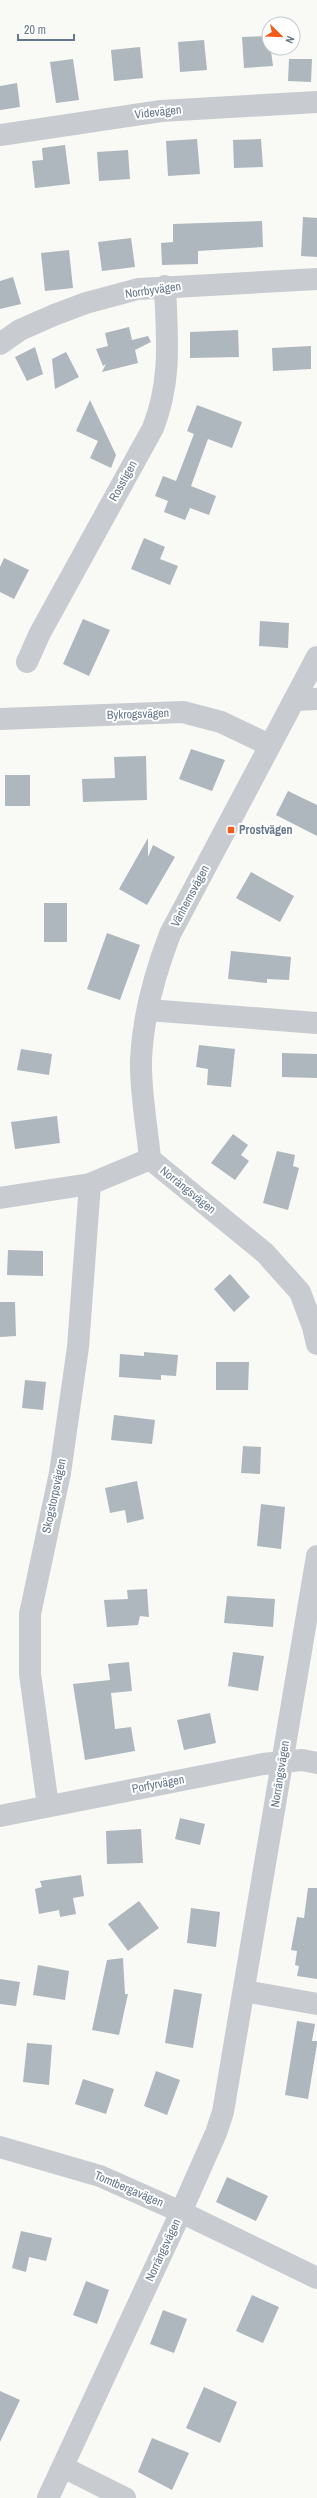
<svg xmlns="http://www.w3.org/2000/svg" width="317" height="2498" font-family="'Archivo Narrow',sans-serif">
	<rect width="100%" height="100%" fill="#f9f9f6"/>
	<path fill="#aeb7be" d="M269,36L273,66L244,68L242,37Z
		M204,40L207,70L180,72L178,42Z
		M140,47L143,78L114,81L111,50Z
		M73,59L79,100L56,103L50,62Z
		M289,59H312L311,82L288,81Z
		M17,83L20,107L0,110V86Z
		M197,139L200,174L168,176L166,141Z
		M261,139L263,167L234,168L233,140Z
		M65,145L70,184L35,188L32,161L43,160L42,148Z
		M128,150L130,179L99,181L97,152Z
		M303,217L317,218V257L301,256Z
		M262,221L263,247L198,251V264L162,265L161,243L173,242V224Z
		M131,238L135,267L102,271L98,242Z
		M69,250L73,288L45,291L41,253Z
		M13,277L21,304L0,309V281Z
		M129,327L132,340L148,336L151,342L135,350L138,363L102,372L106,364L103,366L96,349L108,346L105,333Z
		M238,330L239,357L190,358V332Z
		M311,346V369L273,371L272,348Z
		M35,347L43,374L27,381L15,357Z
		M66,352L79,377L55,389L52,359Z
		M90,400L116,455L111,468L90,458L98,441L76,431Z
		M197,405L242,422L232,448L208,439L191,486L216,496L209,515L190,508L185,520L164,512L168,501L155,496L163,476L176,481L194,434L187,431Z
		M144,538L165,547L160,559L178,566L170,585L131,569Z
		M4,558L29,570L14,599L0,592V567Z
		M83,619L110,630L89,676L63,664Z
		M260,621L289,623L288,648L259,646Z
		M191,749L225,760L212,791L179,779Z
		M146,756L147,800L83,802L82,779L115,778L114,757Z
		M5,775H30V806H5Z
		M288,791L317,805V836L276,815Z
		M148,838V857L153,845L175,857L147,905L119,889Z
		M251,872L294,896L280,922L236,898Z
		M44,903H67V942H44Z
		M107,933L140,945L120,1000L87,989Z
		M231,951L291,957L289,980L267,979V983L228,979Z
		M199,1045L235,1049L231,1087L207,1085L208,1069L196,1067Z
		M21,1049L52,1054L49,1075L17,1070Z
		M282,1053L317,1054V1078L282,1077Z
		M57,1116L60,1143L15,1149L11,1122Z
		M233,1134L248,1145L241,1155L249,1161L235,1180L211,1163Z
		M277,1151L295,1155L293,1166L299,1168L288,1210L263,1203Z
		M8,1250L43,1251V1276L7,1275Z
		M230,1274L250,1297L234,1312L214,1289Z
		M0,1302H15L16,1336L0,1337Z
		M144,1352L178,1355L176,1376L161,1375V1380L119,1377L120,1354L144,1356Z
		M216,1362H249L248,1390H216Z
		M25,1380L46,1382L43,1410L22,1408Z
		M114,1415L155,1420L152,1444L111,1440Z
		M243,1446L261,1447L260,1474L241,1473Z
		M137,1481L144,1519L127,1523L125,1510L110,1513L105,1488Z
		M261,1504L285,1507L281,1549L257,1546Z
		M147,1589L149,1617L140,1616L138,1625L107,1627L104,1600L128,1599L127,1590Z
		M227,1596L275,1599L273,1627L224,1623Z
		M233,1652L264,1656L258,1691L228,1686Z
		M129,1662L132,1691L111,1693L115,1729L131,1727L135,1751L85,1760L73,1684L110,1680L108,1664Z
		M210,1713L216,1743L184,1750L177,1720Z
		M180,1818L205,1824L200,1845L175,1839Z
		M141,1829L143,1863L107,1864L106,1831Z
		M81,1875L84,1896L73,1898L76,1914L60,1917L59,1910L39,1914L35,1889L42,1887L40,1881Z
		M308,1888H317V1979L297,1976L299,1966L295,1965L297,1951L291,1950L297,1917L304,1918Z
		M139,1901L159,1928L128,1951L108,1924Z
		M191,1908L220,1912L216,1947L187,1943Z
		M123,1958L125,1994H128L119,2035L92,2030L107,1960Z
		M38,1965L69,1971L65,2000L33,1995Z
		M0,1979L20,1982L16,2006L0,2004Z
		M174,1989L202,1994L193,2048L165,2043Z
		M297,2021L315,2024L312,2041H317V2044L308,2099L285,2095Z
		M27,2043L52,2045L49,2085L23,2082Z
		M156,2071L180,2080L167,2115L144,2106Z
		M83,2079L114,2089L106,2114L75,2104Z
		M227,2177L268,2196L256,2221L216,2202Z
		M21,2231L52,2238L46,2261L29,2257L26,2272L12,2268Z
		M86,2281L109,2290L97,2324L73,2315Z
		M252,2295L279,2307L263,2343L236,2331Z
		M163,2310L187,2319L174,2353L150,2344Z
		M204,2387L237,2402L220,2443L186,2428Z
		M0,2391L20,2400L0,2442Z
		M152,2438L189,2453L172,2490L138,2472Z"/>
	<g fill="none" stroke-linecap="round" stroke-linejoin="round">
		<path stroke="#c8ccd0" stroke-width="22" d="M0,135L161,111L317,102
			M0,344L20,330L54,315L86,303L138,289L317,279
			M27,662L40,633L153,428C172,380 167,337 165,286
			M294,700L317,699
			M0,719L183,712L221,722L269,745
			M148,1010L317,1023
			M150,1159C147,1126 140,1091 141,1059C143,1017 155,973 170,934L317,657
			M150,1159L265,1253L300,1292L313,1327L317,1344
			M0,1198L90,1184L150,1159
			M48,1806L30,1674V1614L60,1473L78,1347L90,1184
			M0,1816L263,1764L302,1760L317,1763
			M244,1991L317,2004
			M0,2147L100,2176L181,2212L317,2278
			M63,2467L125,2498
			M48,2498L181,2212L216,2133L223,2112L317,1556"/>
	</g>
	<rect fill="#f35a1c" stroke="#fff" stroke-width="1.5" x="227" y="826" width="8" height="8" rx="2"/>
	<g text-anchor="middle" stroke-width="4" stroke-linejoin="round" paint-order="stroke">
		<g font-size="12" fill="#65778a" stroke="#fff">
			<text transform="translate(158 112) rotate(-6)" y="4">Videvägen</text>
			<text transform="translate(153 290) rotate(-8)" y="4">Norrbyvägen</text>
			<text transform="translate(123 481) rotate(-61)" y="4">Rosstigen</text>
			<text transform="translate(138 714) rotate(-2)" y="4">Bykrogsvägen</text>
			<text transform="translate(190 896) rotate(-62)" y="4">Vänhemsvägen</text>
			<text transform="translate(188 1190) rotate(39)" y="4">Norrängsvägen</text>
			<text transform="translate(54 1496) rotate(-78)" y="4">Skogstorpsvägen</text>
			<text transform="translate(280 1774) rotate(-81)" y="4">Norrängsvägen</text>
			<text transform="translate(158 1784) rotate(-11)" y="4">Porfyrvägen</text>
			<text transform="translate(129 2189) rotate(23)" y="4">Tomtbergavägen</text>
			<text transform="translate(163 2250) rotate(-65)" y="4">Norrängsvägen</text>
		</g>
		<g font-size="12" font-weight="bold" fill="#65778a" stroke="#fff" text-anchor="start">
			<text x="239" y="834">Prostvägen</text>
		</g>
	</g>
	<g transform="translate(281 36) rotate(113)"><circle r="19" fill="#ffffff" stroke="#c1c9d0"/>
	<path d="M0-3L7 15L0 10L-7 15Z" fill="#f35a1c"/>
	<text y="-6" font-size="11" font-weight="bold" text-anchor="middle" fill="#65778a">N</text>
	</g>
	<path d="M18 34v6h56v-6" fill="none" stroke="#65778a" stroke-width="2"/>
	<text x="24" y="34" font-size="12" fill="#65778a" stroke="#ffffff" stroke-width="3" paint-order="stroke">20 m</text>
</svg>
